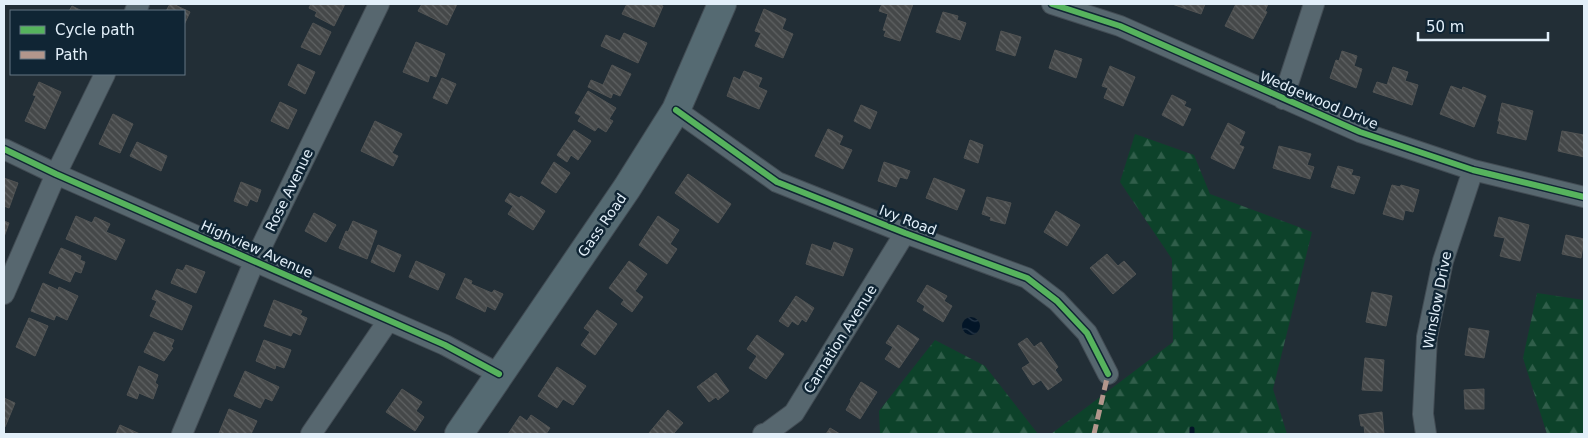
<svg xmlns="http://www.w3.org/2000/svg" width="1588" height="438" font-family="'DejaVu Sans',sans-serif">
	<defs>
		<pattern id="forest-firs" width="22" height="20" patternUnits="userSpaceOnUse" patternTransform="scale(1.25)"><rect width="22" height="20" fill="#0d422a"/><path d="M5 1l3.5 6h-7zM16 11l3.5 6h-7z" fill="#305e4a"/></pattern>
		<pattern id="water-waves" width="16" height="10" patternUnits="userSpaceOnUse" patternTransform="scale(1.25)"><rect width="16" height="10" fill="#031527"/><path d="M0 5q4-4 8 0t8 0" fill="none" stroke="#273747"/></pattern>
		<pattern id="building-back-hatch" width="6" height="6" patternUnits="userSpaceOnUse" patternTransform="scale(1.25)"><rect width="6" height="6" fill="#454849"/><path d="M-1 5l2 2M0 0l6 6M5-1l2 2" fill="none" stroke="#606364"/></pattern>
	</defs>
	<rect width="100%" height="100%" fill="#222e36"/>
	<path fill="url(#forest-firs)" d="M1135,134L1194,155L1210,194L1312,232L1273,389L1287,434H1051L1173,342L1172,259L1120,182Z
		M1537,293L1584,300V434H1547L1523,358Z
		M935,340L985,366L1038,434H880L879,411Z"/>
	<path fill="url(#water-waves)" d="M962 326a9 9 0 1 1 18 0a9 9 0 1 1-18 0Z"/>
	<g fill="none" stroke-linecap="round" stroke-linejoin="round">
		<path stroke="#031527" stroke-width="5" d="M1192,429V434"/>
	</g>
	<path fill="url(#building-back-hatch)" stroke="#515353" d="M170,4H173L190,12L184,25V11H166Z
		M311,4H345L334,26L315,16L317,12L309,8Z
		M422,4H457L447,25L418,11Z
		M627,4H657L663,6L654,27L622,14Z
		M882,4H913L900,41L884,36L886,31L883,30L888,14L879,11Z
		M1172,4H1205L1201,14Z
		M1236,4H1268L1265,11L1267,12L1253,39L1225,26Z
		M72,6L82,11H69Z
		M764,9L786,19L782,29L793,34L783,58L755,46L761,33L755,31Z
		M943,12L958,16L957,20L966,23L960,40L936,32Z
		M313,23L331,32L320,55L301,47Z
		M1001,31L1021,37L1015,56L996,50Z
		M624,33L647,43L638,63L601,46L606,35L620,41Z
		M416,42L445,54L436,77L430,75L428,82L403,72Z
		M1055,50L1082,59L1076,78L1049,68Z
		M1342,51L1357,56L1354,66L1362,69L1356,88L1330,78L1336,60L1339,61Z
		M298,64L315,72L305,94L288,85Z
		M612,65L631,74L620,96L613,93L611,98L588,87L591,80L603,85Z
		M1110,66L1135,77L1123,106L1104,98L1108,88L1102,86Z
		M1393,67L1408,72L1405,81L1418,85L1412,105L1373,92L1377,82L1387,85Z
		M744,71L762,78L758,87L767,91L759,109L727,96L734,77L740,80Z
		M442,78L456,84L447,104L433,98Z
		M39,82L61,92L45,129L25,121L36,96L33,95Z
		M1451,86L1462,90L1463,87L1486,96L1474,127L1440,114Z
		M588,91L616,108L609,119L613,121L606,132L598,127L595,131L578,121L581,116L575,113Z
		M1172,95L1186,102L1184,106L1191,109L1183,126L1162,115Z
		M280,102L297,110L288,129L271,121Z
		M1502,103L1533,111L1526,140L1497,133L1500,121H1498Z
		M861,105L877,112L870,129L854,121Z
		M113,114L133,124L120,153L99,144Z
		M375,121L402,134L392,153L398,156L393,166L361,151Z
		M1228,123L1245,132L1239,145L1244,147L1234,169L1211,158Z
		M828,129L843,136L839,145L852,150L843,169L815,156Z
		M574,130L591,141L578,160L571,155L567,162L557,155Z
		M1562,131L1584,135V157L1558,151Z
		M970,140L983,145L978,163L964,158Z
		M137,142L167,156L161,171L130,156Z
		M1279,146L1311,154L1307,165L1314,167L1310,179L1273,168Z
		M554,162L570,173L556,193L541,183Z
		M884,162L910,171L907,179L900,177L896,187L878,181Z
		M1338,166L1353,170L1351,175L1360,177L1354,194L1331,187Z
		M688,174L731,204L718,223L675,193Z
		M4,178L18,183L9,208L4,206Z
		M934,178L965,190L957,210L926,198Z
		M241,182L261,190L257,202L250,199L247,206L234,201Z
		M1392,185L1400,187L1401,185L1419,190L1413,212L1405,210L1403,220L1383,214Z
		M510,193L519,198L521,196L545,211L533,230L508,214L513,206L505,201Z
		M987,197L1011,203L1005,224L990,220L991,217L982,214Z
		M1056,211L1080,225L1067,246L1044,232Z
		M314,213L336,225L326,242L305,231Z
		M76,216L92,223L95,217L110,224L106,232L125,240L116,260L66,239Z
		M658,216L679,230L670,244L677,249L667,264L639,245Z
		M1499,217L1529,225L1520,261L1500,256L1505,238L1494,236Z
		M4,221L9,223L4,237Z
		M353,221L377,231L367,259L339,248L346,231L348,232Z
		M1566,235L1584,239L1581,258L1562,254Z
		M834,242L853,249L843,276L806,264L812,244L831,251Z
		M378,245L401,255L394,272L371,262Z
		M61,248L81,256L80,260L85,262L81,273L75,271L70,282L49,273Z
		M1107,254L1118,266L1124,261L1136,274L1113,294L1090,268Z
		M416,261L445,274L438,290L409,277Z
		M629,261L647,274L635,291L643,297L632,312L621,304L624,300L609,288Z
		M186,265L205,272L196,293L171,283L177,269L183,271Z
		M465,278L472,281L471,284L492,293L494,290L503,294L495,310L487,306L485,312L456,298Z
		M43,283L58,290L59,287L78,296L67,320L56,315L54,320L31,311Z
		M927,285L947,296L944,301L952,306L943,322L923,310L925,306L917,301Z
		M156,290L192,306L182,330L150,316L157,301L152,299Z
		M1372,292L1392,296L1386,326L1366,322Z
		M796,296L814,308L806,322L802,319L798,325L792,321L788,327L779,321Z
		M274,300L302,311L300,315L307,318L300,335L293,332L291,336L264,326Z
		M597,310L617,324L595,355L581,345L590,332L584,328Z
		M29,318L48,326L35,356L16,347Z
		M898,325L919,339L899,368L885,359L893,347L886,343Z
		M1469,328L1489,331L1484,358L1465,355Z
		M154,332L174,340L171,347L173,348L164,361L144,352Z
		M757,335L784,354L766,379L749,368L757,356L747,349Z
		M1027,338L1034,347L1041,342L1058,367L1055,370L1062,380L1048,390L1041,380L1033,385L1022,368L1030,363L1018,344Z
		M264,340L291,350L284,368L276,365L275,369L256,361Z
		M1365,358L1384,360L1382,391L1362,390Z
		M139,366L158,375L155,383L158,385L153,399L139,393L137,399L127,395Z
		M557,367L586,386L573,405L563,399L557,408L538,396Z
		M245,371L279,387L272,401L265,398L260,408L234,396Z
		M716,373L729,391L718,400L716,397L709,402L697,387Z
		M861,382L877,392L860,419L846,410L851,401L850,400Z
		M402,389L422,402L416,411L424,417L415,431L386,412Z
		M1484,389V409H1465L1464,390Z
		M4,398L15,403L5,427L4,426Z
		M229,409L257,421L251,434H223L219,433Z
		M668,410L683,423L673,434H650L649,433Z
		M1382,412L1384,434H1365L1364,426H1361L1359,415Z
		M531,415L550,428L546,434H508L520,416L527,421Z
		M120,425L140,434H116Z
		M830,428L840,434H826Z"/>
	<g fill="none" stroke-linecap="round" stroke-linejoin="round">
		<defs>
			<path id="street" d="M1052,4L1120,26L1360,132L1473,170L1584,197
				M135,11L139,4
				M1283,99L1314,4
				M676,110L777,182L905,233L1027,278L1057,301L1087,333L1108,374
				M4,149L56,174L445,345L499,374
				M4,294L56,174L105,74
				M182,434L254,262L379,4
				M311,434L388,321
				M763,434L767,433L794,413L905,233
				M1426,434L1423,414L1427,337L1443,261L1473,170"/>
			<path id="secondary" d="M459,434L627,188L676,110L722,4"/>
		</defs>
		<use href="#street" stroke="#424c54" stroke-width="22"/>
		<use href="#secondary" stroke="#424c54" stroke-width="30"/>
		<use href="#street" stroke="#57676f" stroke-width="20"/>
		<use href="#secondary" stroke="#556a72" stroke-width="28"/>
		<path stroke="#b2968c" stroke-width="5" stroke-dasharray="10 5" stroke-linecap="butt" d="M1094,434L1108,374"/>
		<defs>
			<path id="cycleway" d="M1052,4L1120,26L1360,132L1473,170L1584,197
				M676,110L777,182L905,233L1027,278L1057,301L1087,333L1108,374
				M4,149L56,174L445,345L499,374"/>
		</defs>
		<use href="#cycleway" stroke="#102534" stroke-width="9"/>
		<use href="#cycleway" stroke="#56b35d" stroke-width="6"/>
	</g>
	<g text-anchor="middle" stroke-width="5" stroke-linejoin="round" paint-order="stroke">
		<g font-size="14" fill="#e2eff9" stroke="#102534">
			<text transform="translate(1319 100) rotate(23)" y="5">Wedgewood Drive</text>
			<text transform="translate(289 190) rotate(-64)" y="5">Rose Avenue</text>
			<text transform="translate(908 220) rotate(21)" y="5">Ivy Road</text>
			<text transform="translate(602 225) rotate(-55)" y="5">Gass Road</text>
			<text transform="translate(257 249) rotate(24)" y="5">Highview Avenue</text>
			<text transform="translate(1437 300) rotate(-79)" y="5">Winslow Drive</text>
			<text transform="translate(840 339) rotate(-58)" y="5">Carnation Avenue</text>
		</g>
	</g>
	<rect width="1588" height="438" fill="none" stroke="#e2eff9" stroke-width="10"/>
	<rect x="10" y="10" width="175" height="65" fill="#102534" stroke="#647683"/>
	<rect x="20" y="26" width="25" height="8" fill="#56b35d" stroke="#647683"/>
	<text x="55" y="35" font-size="15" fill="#e2eff9">Cycle path</text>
	<rect x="20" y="51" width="25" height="8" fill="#b2968c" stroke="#647683"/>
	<text x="55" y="60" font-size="15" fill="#e2eff9">Path</text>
	<path d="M1418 32v8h130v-8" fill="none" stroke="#e2eff9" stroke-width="2.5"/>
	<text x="1426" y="32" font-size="15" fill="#e2eff9" stroke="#102534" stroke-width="4" paint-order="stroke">50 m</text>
</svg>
